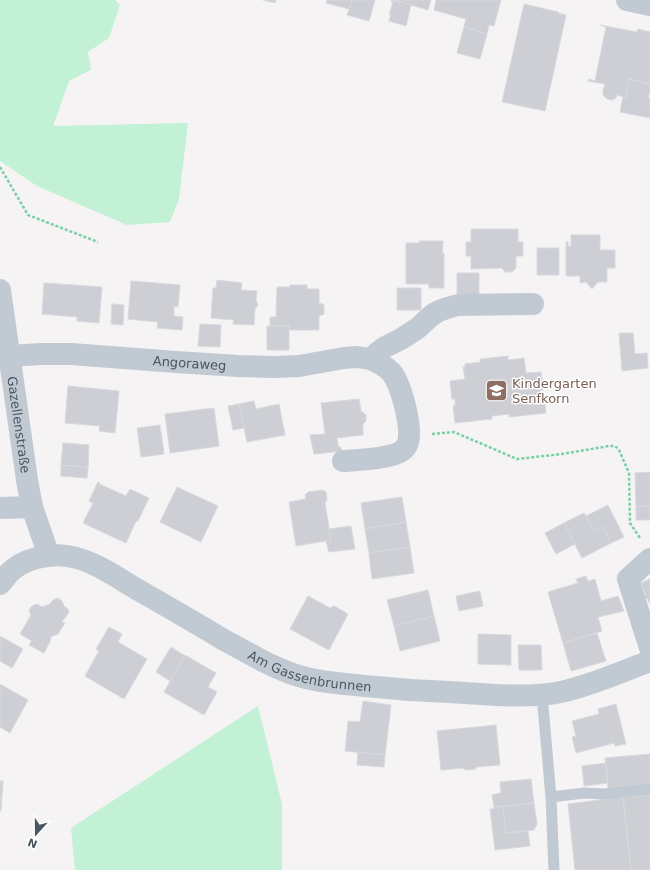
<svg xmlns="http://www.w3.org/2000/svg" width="650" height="870" font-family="'DejaVu Sans',sans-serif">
	<rect width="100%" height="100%" fill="#f5f3f3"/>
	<path fill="#c3f1d5" d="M0,0H115L120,5L109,38L88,52L91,70L69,81L53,126L188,123L179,199L170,222L127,225L37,186L0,161Z
		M258,706L282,804V870H75L71,828Z"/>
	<path fill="#cdcfd5" stroke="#d7d9de" d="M263,0H276L275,3Z
		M327,0H352L349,9L326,3Z
		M352,0H375L369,21L347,15Z
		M391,0L411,5L406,26L389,21L391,15H389L393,2L391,1Z
		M394,0H431L428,10Z
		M436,0H501L494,26L489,25L487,34L464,27L466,19L434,10Z
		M524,4L558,12V13L566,15L545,111L502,102Z
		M600,25L637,32L638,29L650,32V84L629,79L626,89L628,90L626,98L617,95L616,98L612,100L607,99L603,95V91L605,84L588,81L589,79L595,81L606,27Z
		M464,27L487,34L480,59L457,53Z
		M629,79L650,84V91L648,98H650V118L620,112L623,97L626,98L628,90L626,89Z
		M471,229H518V242H523V256H516V268L512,272H505L502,268L471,269V256H466V242H471Z
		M571,235H600V250H615V268H607V282H598L592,289L586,282L580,283V276H566V242H568V246H571Z
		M419,241H443L442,254L444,253V288H429V284H406V243H419Z
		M537,248H559V275H537Z
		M457,273H479V296H457Z
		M217,280L242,283L241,290L257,291L256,300L258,305L255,309L254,325L233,324L234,320L211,318L213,288H216Z
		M131,281L180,285L178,307L174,306V316L183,317L182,330L157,328L158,322L128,319Z
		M44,283L102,287L99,323L77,321V317L42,314Z
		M290,285H307V289H319V303L324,305V314L319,316V330H289V326H270V317H276L277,287H290Z
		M397,288H421V310H397Z
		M112,304L124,305L123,325L111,324Z
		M200,324L221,325L220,347L198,346Z
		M267,326H289V350H267Z
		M619,333H633L635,354L647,353L648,368L622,371Z
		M508,356V360L524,358L526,373L541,372L543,390H541V397H544L546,413L509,417V414L492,416V419L455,423L453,406H455V399H452L450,381L465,379L463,367H465V364L480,362V359Z
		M68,386L119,391L115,433L99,431L100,426L65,423Z
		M359,399L361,411L366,415V421L363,424V435L337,438L338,446L341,448L342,451L314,454L310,435L325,434L321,403Z
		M254,401L256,409L279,404L285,435L247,442L239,404Z
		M239,404L244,428L233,430L228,406Z
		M214,408L219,446L170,453L165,414Z
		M160,425L164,454L141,457L137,428Z
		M63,443L89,445L88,467L61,465Z
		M61,465L88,467L87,478L61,476Z
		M650,472V506L636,507L635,473Z
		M98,482L100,483L99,484L126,496L130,489L149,498L138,521H136L126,543L83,523L93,503L89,501Z
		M177,487L218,506L201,542L160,522Z
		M323,490L326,492L327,499L325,503L331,540L296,546L289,502L306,499L305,495L308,492Z
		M402,497L406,522L365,529L361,503Z
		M608,505L624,537L611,543L603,527L594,531L586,516Z
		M650,506V520H636V507Z
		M584,513L594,531L603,527L611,543L582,558L564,523Z
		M406,522L410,547L369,553L365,529Z
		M564,523L575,544L556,554L545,533Z
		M351,526L355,549L329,552L326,541L331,540L329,529Z
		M410,547L414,573L372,579L369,553Z
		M586,576L588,581L595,579L601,601L618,596L624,611L598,617L602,631L563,643L548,592L578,583L576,579Z
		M650,579V604L647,598L645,599L644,597L646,596L641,583Z
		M428,590L434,616L394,626L387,600Z
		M480,591L483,606L459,611L456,596Z
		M308,596L330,608L334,606L348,614L329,650L290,629Z
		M58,598L62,601L64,606L68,609L69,612L62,622L65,623L58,634L50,637L51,639L44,653L29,645L32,641L20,634L31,615L29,610L32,606L37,604L42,607L50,604L53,600Z
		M434,616L440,641L400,651L394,626Z
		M109,627L122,634L118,642L147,659L124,699L85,676L99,651L96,649Z
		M597,633L606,661L571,671L563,643Z
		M478,634L511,635V665L478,664Z
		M0,636L23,649L12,668L0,661Z
		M518,645H541L542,670H519Z
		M171,647L185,656L170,681L156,672Z
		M185,655L216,673L208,687L217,692L204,715L164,692Z
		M0,684L28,700L10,733L0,727Z
		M363,701L391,705L385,755L345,751L348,721L360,722Z
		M616,704L626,744L615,746L614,743L576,753L572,737L576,736L572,721L599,714L598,709Z
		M496,725L500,765L476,767V769L465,770L464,768L441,770L437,731Z
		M358,752L385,755L384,767L357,765Z
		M650,754V784L608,788L605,758Z
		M606,763L608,783L584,786L582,766Z
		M531,779L534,803L494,807L492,795L501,793L500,782Z
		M0,781H3L1,811H0Z
		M650,795V870H631L623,797Z
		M623,797L631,870H575L568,804Z
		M534,803L537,824L534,830L506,833L503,806Z
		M503,806L506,833L528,831L530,846L495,850L490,809H494V807Z"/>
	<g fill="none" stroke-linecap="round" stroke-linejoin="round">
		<path stroke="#7ad0a6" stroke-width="2.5" stroke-dasharray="3 2" stroke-linecap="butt" d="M0,167L28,215L98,242
			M432,434L454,432L517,459L562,454L609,446H615L619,450L629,473L630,523L640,538"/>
		<path stroke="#c1cad2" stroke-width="11" d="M542,695L551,797
			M554,870L551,797L584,793L604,794L650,789"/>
		<g stroke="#c1cad2" stroke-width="22">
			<path id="s1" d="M0,290L27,480L32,507L49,556"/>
			<path id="s2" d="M9,356L41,354H71L176,362L238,366L275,367L299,366L344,358L357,357L370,359L377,353L385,347L401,339L418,328L432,315L439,311L447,308L458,305L533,304"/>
			<path d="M343,461C358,460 392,459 403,450C407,447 409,441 409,436C410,421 401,383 391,372C385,366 378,362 370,359"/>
			<path d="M0,508L32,507"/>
			<path d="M650,559L628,579L650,648"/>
			<path id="s3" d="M0,584C3,581 6,577 9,573C23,559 48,553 67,556C94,560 117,578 140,591C168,607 196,623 224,640C251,654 277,671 306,678C326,683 346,684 365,686C393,689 421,691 449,692C484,694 527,699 561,692C592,685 621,672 650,661"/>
		</g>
		<path stroke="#c1cad2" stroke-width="22" d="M627,0L650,5"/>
	</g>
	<defs>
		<symbol id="school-square" viewBox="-11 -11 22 22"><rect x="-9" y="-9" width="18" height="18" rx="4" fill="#8d6e63" stroke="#fff"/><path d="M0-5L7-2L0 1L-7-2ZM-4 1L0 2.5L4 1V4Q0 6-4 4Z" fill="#fff"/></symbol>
	</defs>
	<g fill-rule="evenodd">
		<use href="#school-square" x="484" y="378" width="25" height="25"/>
	</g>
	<g text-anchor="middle" stroke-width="3" stroke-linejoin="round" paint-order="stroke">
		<g font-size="13" fill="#4a5661" stroke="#fff">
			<text dy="5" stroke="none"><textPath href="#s2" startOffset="181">Angoraweg</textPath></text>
			<text dy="5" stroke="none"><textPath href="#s1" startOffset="136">Gazellenstraße</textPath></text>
			<text dy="5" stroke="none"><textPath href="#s3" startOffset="348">Am Gassenbrunnen</textPath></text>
		</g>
		<g font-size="13" fill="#785e54" stroke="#fff" text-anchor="start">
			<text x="512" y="388">Kindergarten<tspan x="512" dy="15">Senfkorn</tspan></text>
		</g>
	</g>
	<g transform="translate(36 834) rotate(201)" stroke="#ffffff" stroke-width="3" paint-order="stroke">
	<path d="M0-3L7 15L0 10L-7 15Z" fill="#4a5661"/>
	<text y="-6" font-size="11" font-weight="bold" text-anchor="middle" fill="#4a5661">N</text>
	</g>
</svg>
